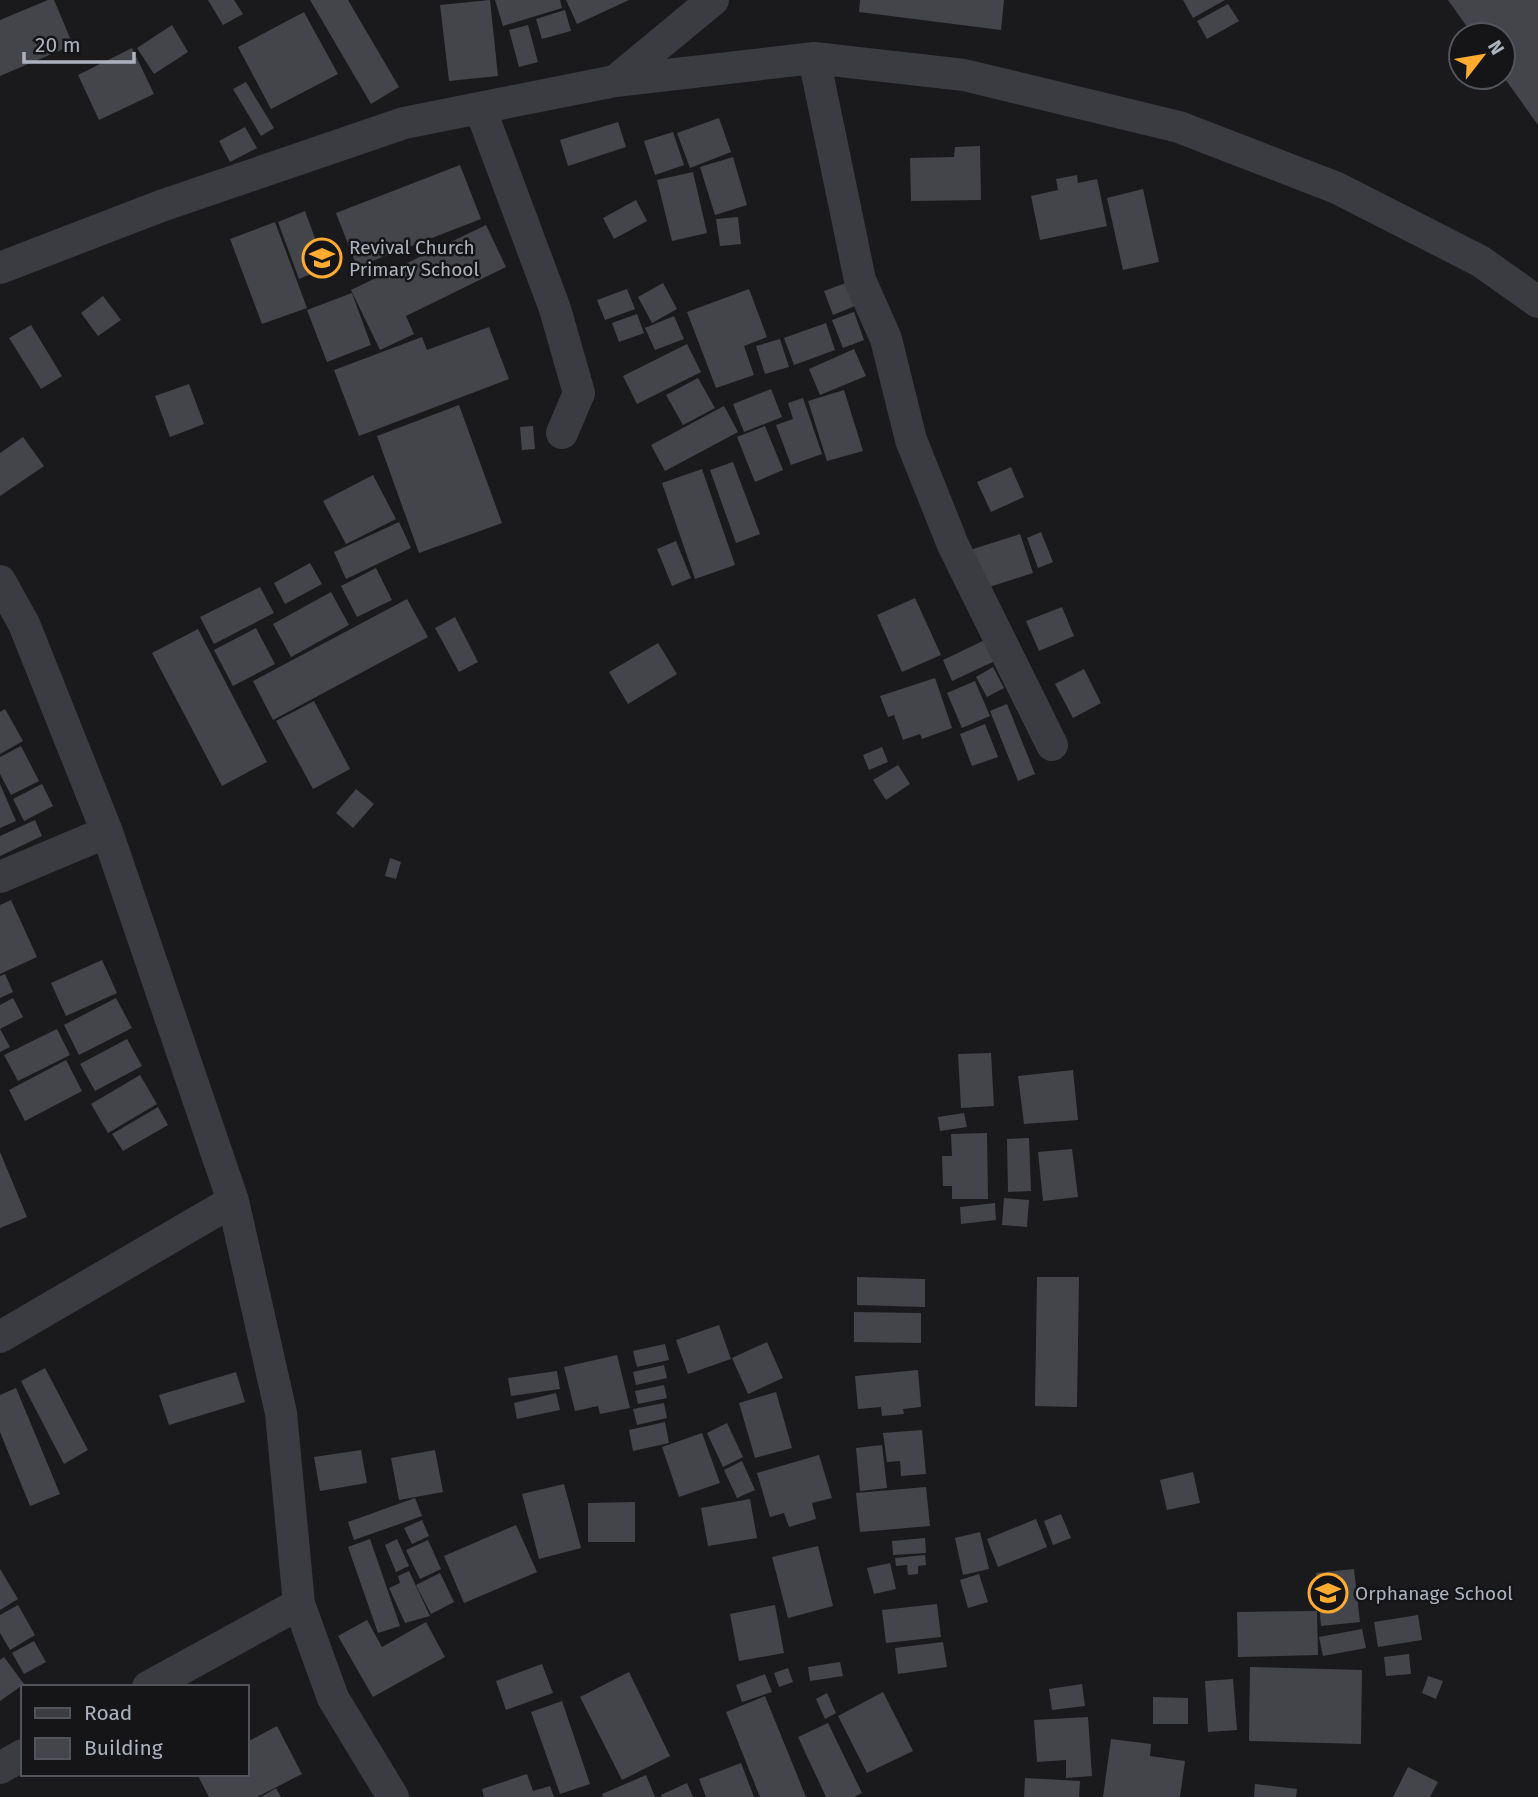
<svg xmlns="http://www.w3.org/2000/svg" width="1538" height="1797" font-family="'Fira Sans',sans-serif">
	<rect width="100%" height="100%" fill="#1a1a1d"/>
	<path fill="#44454a" d="M48,0H54L73,45L0,76V20Z
		M208,0H234L243,14L223,25Z
		M310,0H348L399,87L371,104Z
		M490,0L498,76L449,81L440,5Z
		M495,0H560L562,8L503,26Z
		M566,0H629L577,24Z
		M860,0H1004L1001,30L859,12Z
		M1183,0H1225L1193,18Z
		M1448,0H1538V125L1503,76V35H1473Z
		M1228,4L1239,21L1207,39L1197,21Z
		M565,10L571,31L542,39L536,19Z
		M304,12L338,74L271,109L238,47Z
		M172,25L188,52L154,74L137,48Z
		M528,25L538,62L519,67L509,30Z
		M132,48L154,94L99,120L78,75Z
		M246,82L274,128L261,136L233,89Z
		M719,118L731,152L690,168L677,133Z
		M618,122L626,147L568,166L560,140Z
		M245,127L257,148L230,162L219,141Z
		M673,132L684,165L655,175L644,141Z
		M980,146L981,200L911,201L910,158L954,157L955,147Z
		M733,157L747,205L715,215L700,167Z
		M460,165L481,219L357,267L336,213Z
		M693,172L707,233L672,241L657,180Z
		M1077,175L1078,183L1097,179L1107,226L1040,240L1031,196L1058,190L1056,179Z
		M1143,189L1159,262L1123,270L1107,198Z
		M636,200L647,221L614,239L603,218Z
		M305,211L326,268L299,279L278,222Z
		M738,217L741,244L720,246L716,219Z
		M275,222L307,308L262,324L230,239Z
		M486,225L506,267L406,316L414,334L380,350L351,290Z
		M663,283L677,309L652,323L638,297Z
		M846,283L855,306L833,315L824,291Z
		M627,289L635,309L605,320L597,300Z
		M749,289L767,337L744,346L754,375L716,388L687,312Z
		M352,293L371,345L327,362L307,310Z
		M103,296L121,320L98,336L81,313Z
		M854,312L864,340L843,348L832,320Z
		M637,314L644,333L619,342L612,323Z
		M674,316L684,339L655,350L645,328Z
		M826,323L835,350L794,365L784,338Z
		M31,325L62,376L41,389L9,338Z
		M489,327L509,379L359,436L334,370L422,337L427,350Z
		M780,339L789,367L765,374L756,346Z
		M687,344L701,372L637,404L623,376Z
		M854,349L866,376L820,395L809,369Z
		M698,378L715,408L683,425L666,395Z
		M189,384L204,424L170,437L155,396Z
		M771,389L782,417L744,432L733,404Z
		M844,390L863,451L827,461L808,401Z
		M803,398L822,454L791,465L776,425L793,419L788,403Z
		M459,405L502,523L419,553L377,436Z
		M724,406L738,432L665,471L651,445Z
		M533,426L535,449L522,450L520,427Z
		M765,426L783,470L755,482L737,437Z
		M23,437L44,466L0,496V453Z
		M733,462L760,534L736,543L710,470Z
		M1011,467L1024,497L991,512L977,482Z
		M702,469L735,565L695,579L662,483Z
		M373,475L396,519L346,544L323,501Z
		M399,522L411,548L346,579L334,552Z
		M1041,532L1053,562L1038,568L1027,538Z
		M1020,534L1033,573L980,590L967,551Z
		M676,541L691,578L672,586L657,549Z
		M310,563L322,584L285,604L274,583Z
		M376,568L392,600L357,617L341,586Z
		M260,587L274,613L214,644L200,617Z
		M331,592L349,625L291,657L273,624Z
		M915,598L941,655L902,672L877,615Z
		M407,599L428,637L273,720L253,681Z
		M1062,607L1074,636L1039,651L1026,621Z
		M455,617L478,662L459,672L435,628Z
		M256,628L275,664L233,686L214,650Z
		M198,629L267,762L222,786L152,653Z
		M987,639L997,660L952,681L943,660Z
		M658,643L677,674L628,704L609,672Z
		M993,667L1004,688L987,697L976,677Z
		M1084,669L1101,703L1073,718L1055,684Z
		M935,678L952,728L922,739L920,734L903,740L894,715L888,717L880,696Z
		M975,681L990,716L962,728L947,693Z
		M314,701L350,769L313,789L276,721Z
		M1007,704L1035,774L1018,781L990,711Z
		M5,709L23,741L0,754V712Z
		M985,724L998,757L972,766L960,734Z
		M21,746L39,781L11,795L0,774V757Z
		M882,747L888,762L869,770L863,755Z
		M898,765L910,784L886,800L873,780Z
		M0,784L16,821L0,828Z
		M42,784L53,806L24,821L13,799Z
		M356,789L374,804L353,828L336,813Z
		M35,820L42,836L0,856V836Z
		M390,858L401,862L396,879L385,876Z
		M11,900L37,957L0,974V905Z
		M102,960L117,993L66,1016L51,983Z
		M5,974L13,992L0,998V976Z
		M13,998L23,1017L0,1029L10,1047L0,1052V1005Z
		M116,998L132,1028L79,1055L64,1025Z
		M57,1029L70,1055L18,1081L4,1055Z
		M127,1039L142,1066L95,1091L80,1064Z
		M991,1053L994,1106L961,1108L958,1054Z
		M66,1060L82,1091L25,1121L9,1090Z
		M1073,1070L1078,1120L1024,1124L1018,1076Z
		M140,1075L157,1104L108,1133L91,1104Z
		M158,1107L168,1125L123,1151L112,1134Z
		M964,1113L967,1127L940,1131L938,1117Z
		M987,1133L988,1199H952V1186H943L942,1156H952L951,1134Z
		M1029,1138L1031,1191L1008,1192L1007,1139Z
		M1072,1149L1078,1197L1043,1201L1038,1152Z
		M0,1152L27,1217L0,1228Z
		M1004,1198L1029,1200L1027,1227L1002,1225Z
		M995,1203L996,1220L961,1224L960,1207Z
		M857,1277L925,1279V1307L857,1305Z
		M1037,1277H1079L1077,1407L1035,1406Z
		M854,1312L921,1313V1343L854,1342Z
		M719,1325L731,1359L688,1374L676,1340Z
		M767,1342L783,1378L748,1394L732,1358Z
		M665,1344L669,1360L637,1367L633,1351Z
		M617,1355L630,1408L600,1414L598,1406L575,1411L564,1367Z
		M664,1365L667,1378L636,1385L633,1372Z
		M45,1368L88,1450L64,1464L21,1381Z
		M918,1370L921,1407L903,1409L904,1414L882,1416L881,1407L858,1409L855,1376Z
		M557,1371L560,1389L511,1396L508,1378Z
		M236,1372L245,1402L169,1425L159,1395Z
		M664,1385L667,1398L638,1404L635,1391Z
		M16,1388L60,1494L30,1506L0,1432V1395Z
		M776,1392L792,1448L755,1458L739,1403Z
		M556,1393L560,1410L517,1419L514,1403Z
		M664,1403L667,1418L637,1425L633,1409Z
		M665,1422L669,1443L633,1451L629,1430Z
		M727,1423L743,1457L723,1467L707,1433Z
		M922,1430L926,1474L901,1476L900,1461L887,1462L883,1433Z
		M702,1433L720,1483L679,1497L662,1447Z
		M882,1445L887,1488L860,1491L856,1448Z
		M361,1450L367,1483L320,1491L314,1457Z
		M435,1450L443,1492L399,1500L391,1458Z
		M819,1455L832,1498L812,1503L816,1519L789,1527L784,1513L770,1517L757,1473Z
		M742,1461L755,1490L737,1498L724,1470Z
		M1193,1472L1200,1503L1167,1510L1160,1480Z
		M564,1484L581,1548L539,1559L522,1494Z
		M926,1487L930,1526L860,1532L856,1493Z
		M415,1498L422,1516L354,1540L348,1522Z
		M750,1499L757,1538L708,1546L701,1508Z
		M635,1502V1542H588V1503Z
		M1061,1514L1071,1538L1053,1545L1044,1521Z
		M1036,1519L1047,1547L998,1567L987,1539Z
		M422,1520L429,1536L412,1544L404,1528Z
		M516,1525L537,1572L464,1603L444,1556Z
		M980,1532L989,1569L963,1575L955,1538Z
		M925,1538L926,1553L893,1555L892,1541Z
		M370,1539L400,1626L378,1633L348,1547Z
		M397,1539L409,1566L396,1572L385,1545Z
		M428,1540L441,1569L420,1579L406,1550Z
		M818,1546L833,1606L788,1618L772,1557Z
		M925,1555L926,1565L918,1566V1574L908,1575L907,1565L896,1566L895,1558Z
		M890,1563L896,1589L874,1594L867,1568Z
		M0,1569L18,1599L0,1610Z
		M1354,1569L1360,1622L1321,1626L1316,1573Z
		M409,1571L430,1616L405,1623L389,1588L400,1583L398,1576Z
		M440,1573L454,1602L431,1614L416,1585Z
		M979,1574L988,1602L968,1608L960,1580Z
		M937,1604L941,1637L886,1643L882,1610Z
		M18,1605L35,1635L10,1650L0,1633V1615Z
		M775,1605L784,1653L739,1661L730,1614Z
		M1317,1611L1318,1655L1238,1657L1237,1612Z
		M1418,1615L1422,1640L1378,1647L1374,1622Z
		M367,1620L382,1647L426,1622L445,1657L373,1697L338,1636Z
		M1362,1629L1366,1648L1323,1656L1319,1637Z
		M34,1641L46,1662L24,1674L12,1653Z
		M943,1642L947,1667L898,1674L895,1648Z
		M1409,1654L1411,1674L1386,1676L1384,1657Z
		M4,1657L24,1684L0,1701V1660Z
		M840,1662L843,1676L810,1681L808,1667Z
		M542,1664L553,1693L506,1710L496,1681Z
		M1250,1667L1362,1670L1361,1744L1249,1741Z
		M788,1668L793,1682L779,1687L774,1673Z
		M629,1672L670,1756L622,1780L580,1697Z
		M765,1674L772,1692L742,1702L736,1685Z
		M1428,1676L1443,1681L1436,1699L1422,1693Z
		M1233,1679L1237,1730L1208,1732L1205,1681Z
		M1082,1684L1085,1706L1052,1710L1049,1689Z
		M883,1692L913,1751L867,1773L838,1716Z
		M827,1693L836,1713L825,1719L816,1699Z
		M765,1696L806,1797H760L726,1712Z
		M1153,1697L1188,1698V1724H1153Z
		M562,1701L590,1784L560,1794L531,1712Z
		M1088,1717L1092,1776L1066,1778V1760L1037,1762L1034,1720Z
		M828,1723L862,1793L854,1797H826L798,1737Z
		M277,1726L302,1774L257,1797H209L197,1774H247V1742Z
		M1111,1739L1151,1744L1150,1756L1185,1761L1180,1797H1103Z
		M741,1763L754,1797H706L699,1779Z
		M1408,1767L1438,1782L1430,1797H1393Z
		M527,1774L533,1791L550,1786L554,1797H484L482,1789Z
		M646,1775L655,1797H603L602,1794Z
		M1025,1778L1080,1781L1079,1797H1024Z
		M687,1783L693,1797H662L661,1795Z
		M1255,1784L1297,1789L1296,1797H1254Z
		M276,1788L281,1797H261Z"/>
	<g fill="none" stroke-linecap="round" stroke-linejoin="round">
		<path stroke="#3b3c42" stroke-width="32" d="M814,58L860,280L886,339L911,440L953,545L1052,745
			M615,81L713,0
			M480,108L555,309L579,393L562,433
			M0,268L161,206L404,123L615,81L814,58L964,75L1179,127L1337,188L1480,261L1538,302
			M0,581L24,624L107,832L233,1201L281,1413L299,1604L333,1698L393,1797
			M0,877L107,832
			M0,1337L233,1201
			M148,1687L299,1604
			M0,1768L23,1755"/>
	</g>
	<defs>
		<symbol id="school-ring" viewBox="-11 -11 22 22"><circle r="9.5" fill="#151518" stroke="#ffab30" stroke-width="1.5"/><path d="M0-5L7-2L0 1L-7-2ZM-4 1L0 2.5L4 1V4Q0 6-4 4Z" fill="#ffab30"/></symbol>
	</defs>
	<g fill-rule="evenodd">
		<use href="#school-ring" x="300" y="236" width="44" height="44"/>
		<use href="#school-ring" x="1306" y="1571" width="44" height="44"/>
	</g>
	<g text-anchor="middle" stroke-width="5" stroke-linejoin="round" paint-order="stroke">
		<g font-size="19" fill="#acb2bd" stroke="#151518" text-anchor="start">
			<text x="349" y="254">Revival Church<tspan x="349" dy="22">Primary School</tspan></text>
			<text x="1355" y="1600">Orphanage School</text>
		</g>
	</g>
	<rect x="21" y="1685" width="228" height="91" fill="#151518" stroke="#51545a" stroke-width="2"/>
	<rect x="35" y="1708" width="35" height="10" fill="#3b3c42" stroke="#51545a" stroke-width="2"/>
	<text x="84" y="1720" font-size="21" fill="#acb2bd">Road</text>
	<rect x="35" y="1738" width="35" height="21" fill="#44454a" stroke="#51545a" stroke-width="2"/>
	<text x="84" y="1755" font-size="21" fill="#acb2bd">Building</text>
	<g transform="translate(1482 56) rotate(59)"><circle r="33" fill="#151518" stroke="#51545a" stroke-width="2"/>
	<path d="M0-5L12 26L0 18L-12 26Z" fill="#ffab30"/>
	<text y="-10" font-size="19" font-weight="bold" text-anchor="middle" fill="#acb2bd">N</text>
	</g>
	<path d="M24 52v10h110v-10" fill="none" stroke="#acb2bd" stroke-width="3.5"/>
	<text x="35" y="52" font-size="21" fill="#acb2bd" stroke="#151518" stroke-width="5" paint-order="stroke">20 m</text>
</svg>
